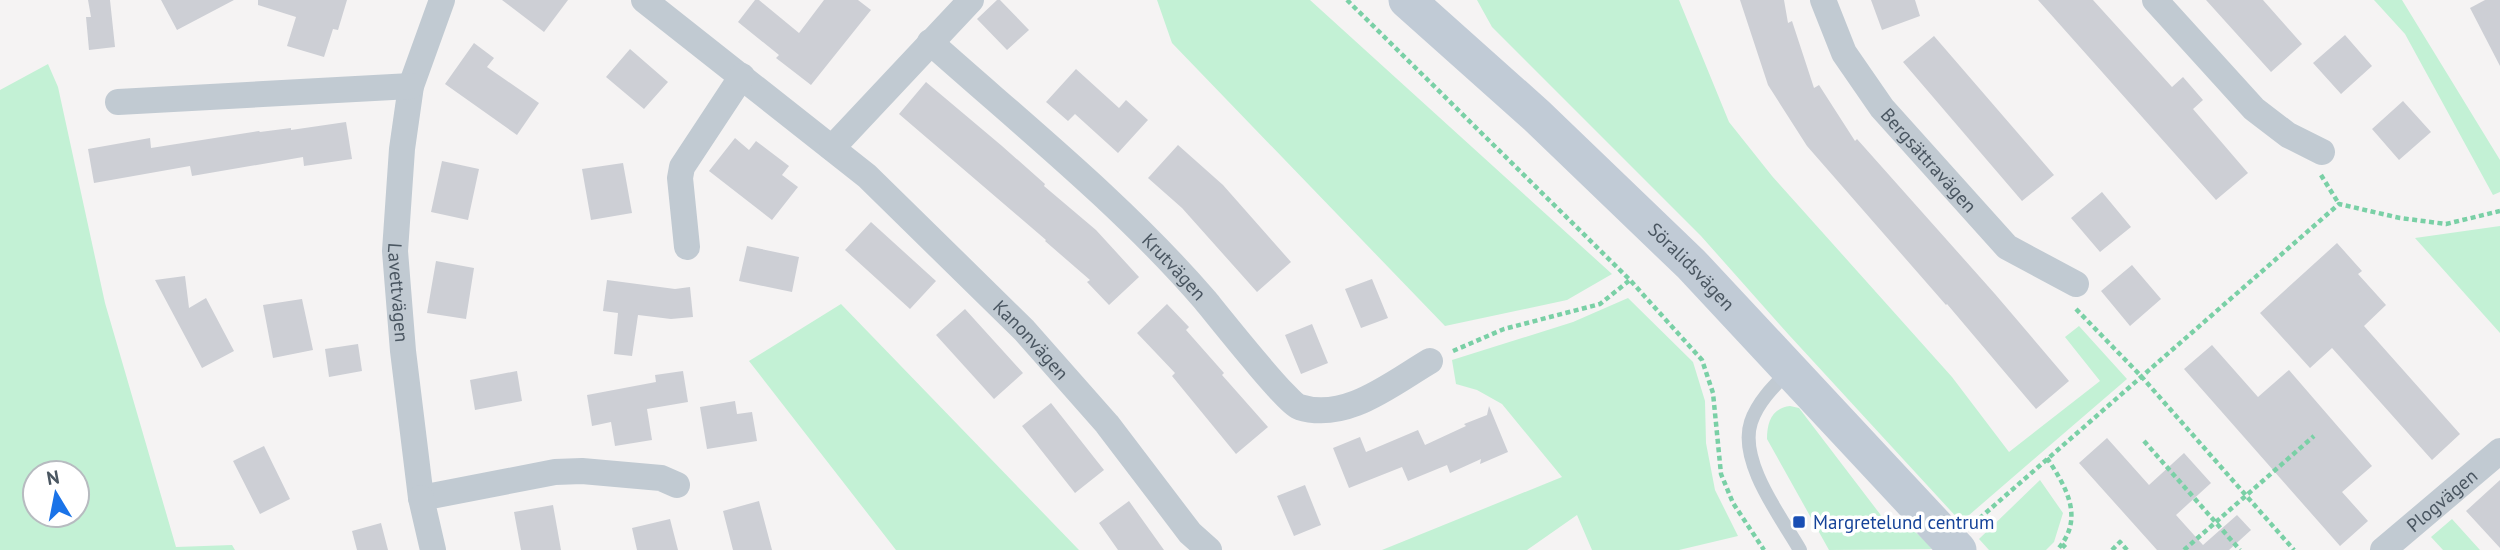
<svg xmlns="http://www.w3.org/2000/svg" width="2500" height="550" font-family="'PT Sans',sans-serif">
	<rect width="100%" height="100%" fill="#f5f3f3"/>
	<path fill="#c3f1d5" fill-rule="evenodd" d="M1157,0H1310L1612,274L1567,300L1445,326L1172,43Z
		M1477,0H1679L1729,122L1772,176L1952,377L2009,452L2100,381L2065,337L2079,326L2127,379L1961,522L1789,335L1701,236L1492,27Z
		M2374,0H2402L2500,160V192L2493,195L2405,34Z
		M48,64L58,87L105,303L176,547L232,545L235,550H0V90ZM35,473H77V515H35Z
		M2500,226V333L2415,238Z
		M1628,298L1693,362L1705,401L1706,443L1715,490L1738,536L1679,550H1592L1577,515L1527,550H1382L1562,477L1502,404L1477,390L1456,384L1452,360L1573,322Z
		M841,304L1079,550H896L749,361Z
		M1790,406L1799,408L1883,518C1905,524 1918,531 1932,549L1829,550L1767,439C1767,422 1772,408 1790,406Z
		M2040,480L2063,513L2054,542L2046,550H1989L1979,539Z
		M2452,519L2480,550H2443L2431,537Z"/>
	<path fill="#cdcfd5" d="M88,0H110L115,47L89,50L86,17H91Z
		M161,0H234L177,30Z
		M258,0H347L338,30L333,29L324,57L287,46L296,17L258,5Z
		M502,0H568L544,32Z
		M755,0H759L799,33L824,0H858L871,10L811,85L776,58L779,55L738,22Z
		M997,0H1000L1029,30L1007,50L977,19Z
		M1740,0H1784L1788,23L1792,21L1814,88L1819,85L1855,141L1857,139L1995,294L2069,381L2036,409L1947,304L1946,305L1807,146L1768,85Z
		M1871,0H1915L1920,16L1882,30Z
		M2038,0H2093L2172,87L2183,77L2203,100L2193,109L2248,173L2216,200Z
		M2206,0H2263L2302,44L2271,72Z
		M2485,0H2500V66L2470,8Z
		M2345,35L2372,66L2341,94L2313,63Z
		M1934,36L2054,175L2022,201L1903,62Z
		M474,43L494,58L487,67L539,103L517,135L445,84Z
		M630,49L668,82L644,109L606,77Z
		M1076,69L1119,108L1126,100L1148,120L1118,153L1075,114L1068,121L1046,102Z
		M926,82L1002,146L1045,184L1044,186L1096,230L1139,277L1109,305L1087,282L1090,280L1045,241L1046,240L899,114Z
		M2403,101L2431,132L2399,160L2372,129Z
		M346,122L352,159L304,166L303,157L192,176L190,166L94,183L88,149L150,138L151,148L259,131L260,132L291,128V130Z
		M735,138L749,150L756,141L789,166L782,175L798,187L772,220L709,171Z
		M1178,145L1223,185L1291,262L1257,292L1182,208L1148,178Z
		M442,161L479,169L468,220L431,212Z
		M623,163L632,213L591,220L582,169Z
		M2102,192L2131,227L2100,252L2071,218Z
		M871,222L936,281L910,309L845,250Z
		M2337,243L2362,271L2358,274L2386,305L2364,326L2460,434L2432,460L2332,348L2310,368L2260,313Z
		M747,246L799,257L792,292L739,281Z
		M436,261L474,268L466,319L427,313Z
		M2132,265L2161,299L2130,326L2101,291Z
		M185,276L189,308L206,298L234,351L202,368L155,280Z
		M1372,279L1388,318L1361,328L1345,289Z
		M607,280L675,289L690,287L693,317L671,319L638,315L632,356L614,354L618,313L603,311Z
		M302,299L313,350L273,358L263,305Z
		M1167,304L1189,327L1186,330L1224,373L1222,375L1268,427L1236,454L1172,376L1175,373L1137,333Z
		M965,309L1023,373L994,399L936,335Z
		M1312,324L1328,363L1301,374L1285,335Z
		M358,344L362,371L329,377L325,349Z
		M2212,345L2258,397L2289,370L2372,466L2342,492L2368,521L2340,546L2184,369Z
		M517,371L522,401L475,410L470,380Z
		M683,371L688,402L647,409L652,440L615,446L611,422L592,426L587,395L656,382L655,375Z
		M735,401L737,414L752,412L757,441L707,449L700,407Z
		M1051,403L1104,470L1075,493L1022,426Z
		M1489,406L1508,452L1480,464L1481,459L1450,473L1447,465L1408,481L1402,467L1349,488L1333,448L1360,437L1366,452L1418,430L1425,445L1466,426L1464,424L1487,415Z
		M2107,438L2149,485L2184,453L2211,483L2176,515L2203,545L2237,515L2251,530L2229,550H2157L2079,463Z
		M264,446L290,499L260,514L233,461Z
		M2500,480V548L2466,511Z
		M1305,485L1321,525L1294,536L1277,496Z
		M759,501L772,550H733L723,511Z
		M1129,501L1164,550H1118L1099,523Z
		M553,505L561,550H521L514,512Z
		M670,519L678,550H637L632,528Z
		M381,523L388,550H357L352,531Z"/>
	<g fill="none" stroke-linecap="round" stroke-linejoin="round">
		<path stroke="#7ad0a6" stroke-width="4.5" stroke-dasharray="5 3.5" stroke-linecap="butt" d="M1347,0L1630,280L1702,360L1713,393L1721,474L1733,503L1764,550
			M2321,175L2339,204
			M2076,309L2141,376L2294,550
			M1453,351L1504,329L1600,304L1630,280
			M2144,441L2240,550
			M2047,458C2067,488 2085,519 2057,550
			M1973,524L2339,204L2400,218L2446,224L2500,211
			M2062,544L2068,550
			M2112,550L2120,542L2127,550
			M2184,550L2314,436"/>
		<path stroke="#c1cad2" stroke-width="14" d="M1790,370C1775,385 1758,401 1751,422C1738,461 1781,517 1800,550"/>
		<g stroke="#c1cad2" stroke-width="26">
			<path id="s1" d="M442,0L411,86L402,149L395,251L403,351L421,498L555,472L582,471L661,478L677,485"/>
			<path id="s2" d="M644,0L867,176L1024,330L1107,424L1190,533L1209,550"/>
			<path id="s3" d="M1823,0L1844,53L1882,108L2007,247L2076,284"/>
			<path d="M2155,0L2254,109L2288,135L2322,152"/>
			<path id="s4" d="M930,42C1023,125 1123,205 1205,300C1218,316 1288,404 1299,407C1346,422 1391,384 1430,361"/>
			<path d="M118,102L411,86"/>
			<path d="M832,148L971,0"/>
			<path d="M687,247L680,178L682,167L742,76"/>
			<path d="M421,498L433,550"/>
			<path id="s5" d="M2383,550L2500,451"/>
		</g>
		<path stroke="#c1cbd6" stroke-width="37" id="s6" d="M1407,0L1537,116L1691,264L1958,550"/>
	</g>
	<rect fill="#1a4fb4" stroke="#fff" stroke-width="2.5" x="1792" y="515" width="14" height="14" rx="3.5"/>
	<g text-anchor="middle" stroke-width="7" stroke-linejoin="round" paint-order="stroke">
		<g font-size="19" fill="#4a5661" stroke="#fff">
			<text dy="7" stroke="none"><textPath href="#s3" startOffset="194">Bergsättravägen</textPath></text>
			<text dy="7" stroke="none"><textPath href="#s6" startOffset="390">Söralidsvägen</textPath></text>
			<text dy="7" stroke="none"><textPath href="#s4" startOffset="332">Krutvägen</textPath></text>
			<text dy="7" stroke="none"><textPath href="#s1" startOffset="299">Lavettvägen</textPath></text>
			<text dy="7" stroke="none"><textPath href="#s2" startOffset="516">Kanonvägen</textPath></text>
			<text dy="7" stroke="none"><textPath href="#s5" startOffset="77">Plogvägen</textPath></text>
		</g>
		<g font-size="19" fill="#164399" stroke="#fff" text-anchor="start">
			<text x="1813" y="529">Margretelund centrum</text>
		</g>
	</g>
	<g transform="translate(56 494) rotate(350)"><circle r="33" fill="#ffffff" stroke="#b7bbc0" stroke-width="2"/>
	<path d="M0-5L12 26L0 18L-12 26Z" fill="#1a73e8"/>
	<text y="-10" font-size="19" font-weight="bold" text-anchor="middle" fill="#4a5661">N</text>
	</g>
</svg>
